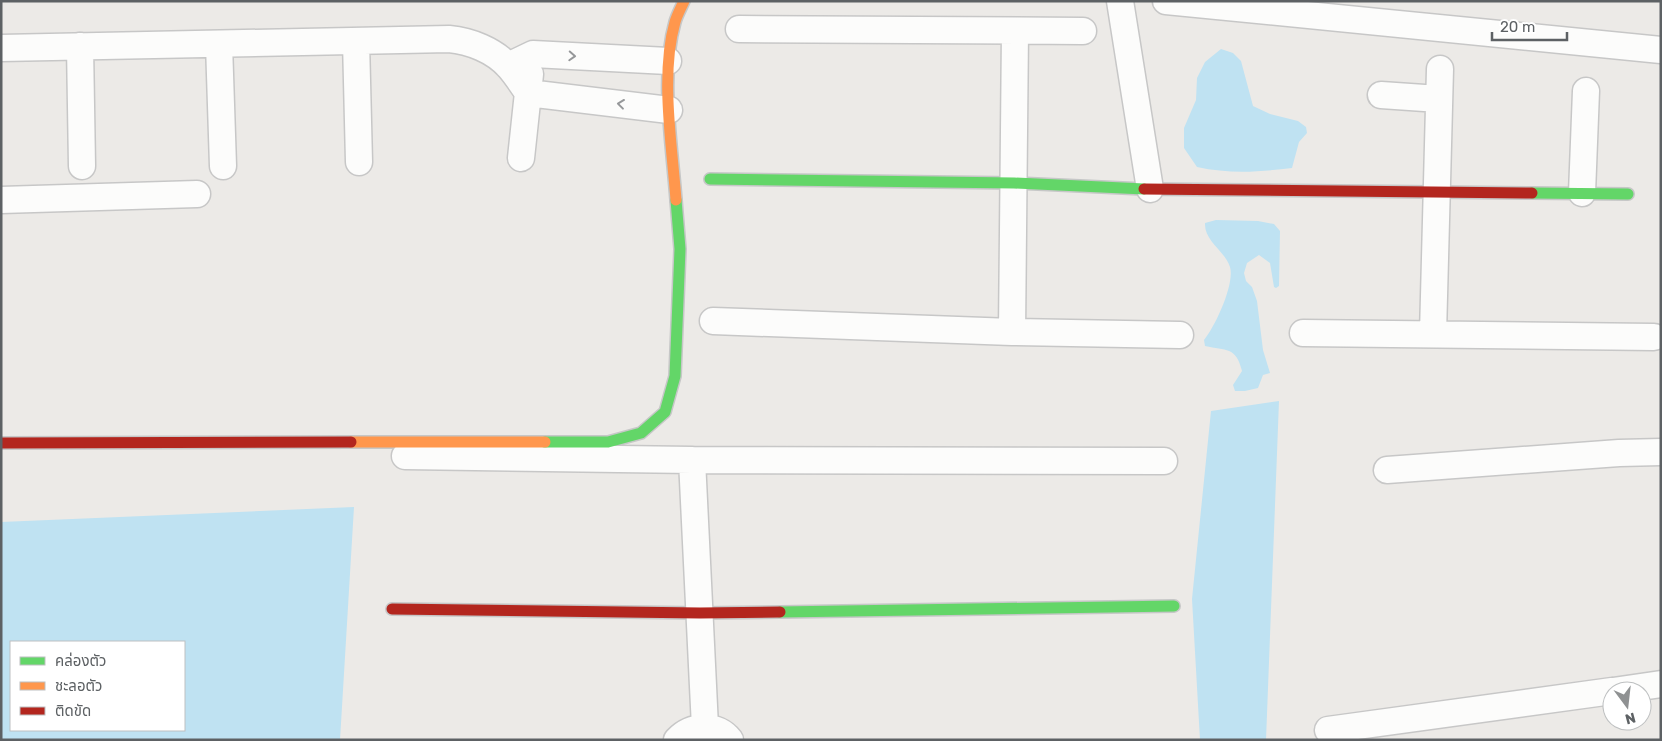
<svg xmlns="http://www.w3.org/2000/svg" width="1662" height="741" font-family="Rubik,'Noto Sans Thai',sans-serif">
	<rect width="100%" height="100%" fill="#eceae7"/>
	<path fill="#bfe2f2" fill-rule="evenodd" d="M1221,49L1233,53L1241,61L1253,106L1270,114L1298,121L1306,127L1307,133L1299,142L1292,168C1259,172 1229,174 1197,167L1184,148V128L1196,100L1197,78L1205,62Z
		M1216,220L1258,221L1274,224L1280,231L1279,286L1276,288L1274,287L1270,263L1259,255L1247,263L1244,273L1246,281L1252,287L1257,301L1263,350L1270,373L1263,375L1258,388L1245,391H1235L1233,385L1242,371C1236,346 1226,351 1205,346L1204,340C1215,327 1235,284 1230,267C1225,251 1204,241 1205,223Z
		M1279,401L1266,740H1200L1192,599L1211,411Z
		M354,507L340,740H1V522ZM11,642H184V730H11Z"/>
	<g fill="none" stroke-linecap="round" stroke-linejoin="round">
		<defs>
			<path id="street" d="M1120,1L1150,189
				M1166,1L1661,50
				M739,29L1083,31
				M356,41L359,162
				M219,44L223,166
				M80,46L82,166
				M1,48L449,39C470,41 494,50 509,67C516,75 522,84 528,93L669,110
				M508,66L533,54L668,61
				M1381,95L1439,99
				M521,158L530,74
				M1582,193L1586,91
				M1,200L197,194
				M713,321L1012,332L1180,335
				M1012,332L1015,31
				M1303,333L1654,337
				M1433,334L1440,69
				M405,456L692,460
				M1387,470L1619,453L1661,452
				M1613,691L1661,684
				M705,727L692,460L1164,461
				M1328,730L1612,691
				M677,740C691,725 717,723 730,740"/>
			<path id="fast" d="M710,179L1014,183L1144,189
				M1532,193L1628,194
				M545,442H608L641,433L665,412L675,376L680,249L676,200
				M780,612L1174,606"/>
			<path id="slow" d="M676,200C672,145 660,75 675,22C677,15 681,8 684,1
				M351,442H545"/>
			<path id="jam" d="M1144,189L1532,193
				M1,443L351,442
				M392,609L700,613L780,612"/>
		</defs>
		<use href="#street" stroke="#c7c7c7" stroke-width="29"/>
		<use href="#fast" stroke="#c6c7c7" stroke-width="14"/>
		<use href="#slow" stroke="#c6c7c7" stroke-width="14"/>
		<use href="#jam" stroke="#c6c7c7" stroke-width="14"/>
		<use href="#street" stroke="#fcfcfb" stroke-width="26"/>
		<use href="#fast" stroke="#63d668" stroke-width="11"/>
		<use href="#slow" stroke="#ff974d" stroke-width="11"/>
		<use href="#jam" stroke="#b3261e" stroke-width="11"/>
	</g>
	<defs><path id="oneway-chevron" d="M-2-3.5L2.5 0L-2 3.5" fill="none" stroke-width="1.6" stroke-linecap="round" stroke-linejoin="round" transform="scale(1.25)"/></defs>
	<g stroke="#959799">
		<use href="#oneway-chevron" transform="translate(572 56) rotate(3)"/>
		<use href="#oneway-chevron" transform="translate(621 104) rotate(-173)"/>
	</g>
	<rect width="1662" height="741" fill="none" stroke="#5d6164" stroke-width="5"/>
	<rect x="10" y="641" width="175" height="90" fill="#ffffff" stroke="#bec0c1"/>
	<rect x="20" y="657" width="25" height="8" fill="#63d668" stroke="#bec0c1"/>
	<text x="55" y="666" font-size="15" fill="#5d6164">คล่องตัว</text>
	<rect x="20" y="682" width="25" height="8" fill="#ff974d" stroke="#bec0c1"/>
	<text x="55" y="691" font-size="15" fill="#5d6164">ชะลอตัว</text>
	<rect x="20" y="707" width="25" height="8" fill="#b3261e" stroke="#bec0c1"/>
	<text x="55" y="716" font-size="15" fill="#5d6164">ติดขัด</text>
	<g transform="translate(1627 706) rotate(165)"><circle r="24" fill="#ffffff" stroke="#bec0c1"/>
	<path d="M0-4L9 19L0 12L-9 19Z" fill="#8f9192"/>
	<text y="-8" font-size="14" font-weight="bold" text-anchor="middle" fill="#5d6164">N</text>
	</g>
	<path d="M1492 32v8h75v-8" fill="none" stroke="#5d6164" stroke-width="2.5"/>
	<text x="1500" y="32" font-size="15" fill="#5d6164" stroke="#ffffff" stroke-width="4" paint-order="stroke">20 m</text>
</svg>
